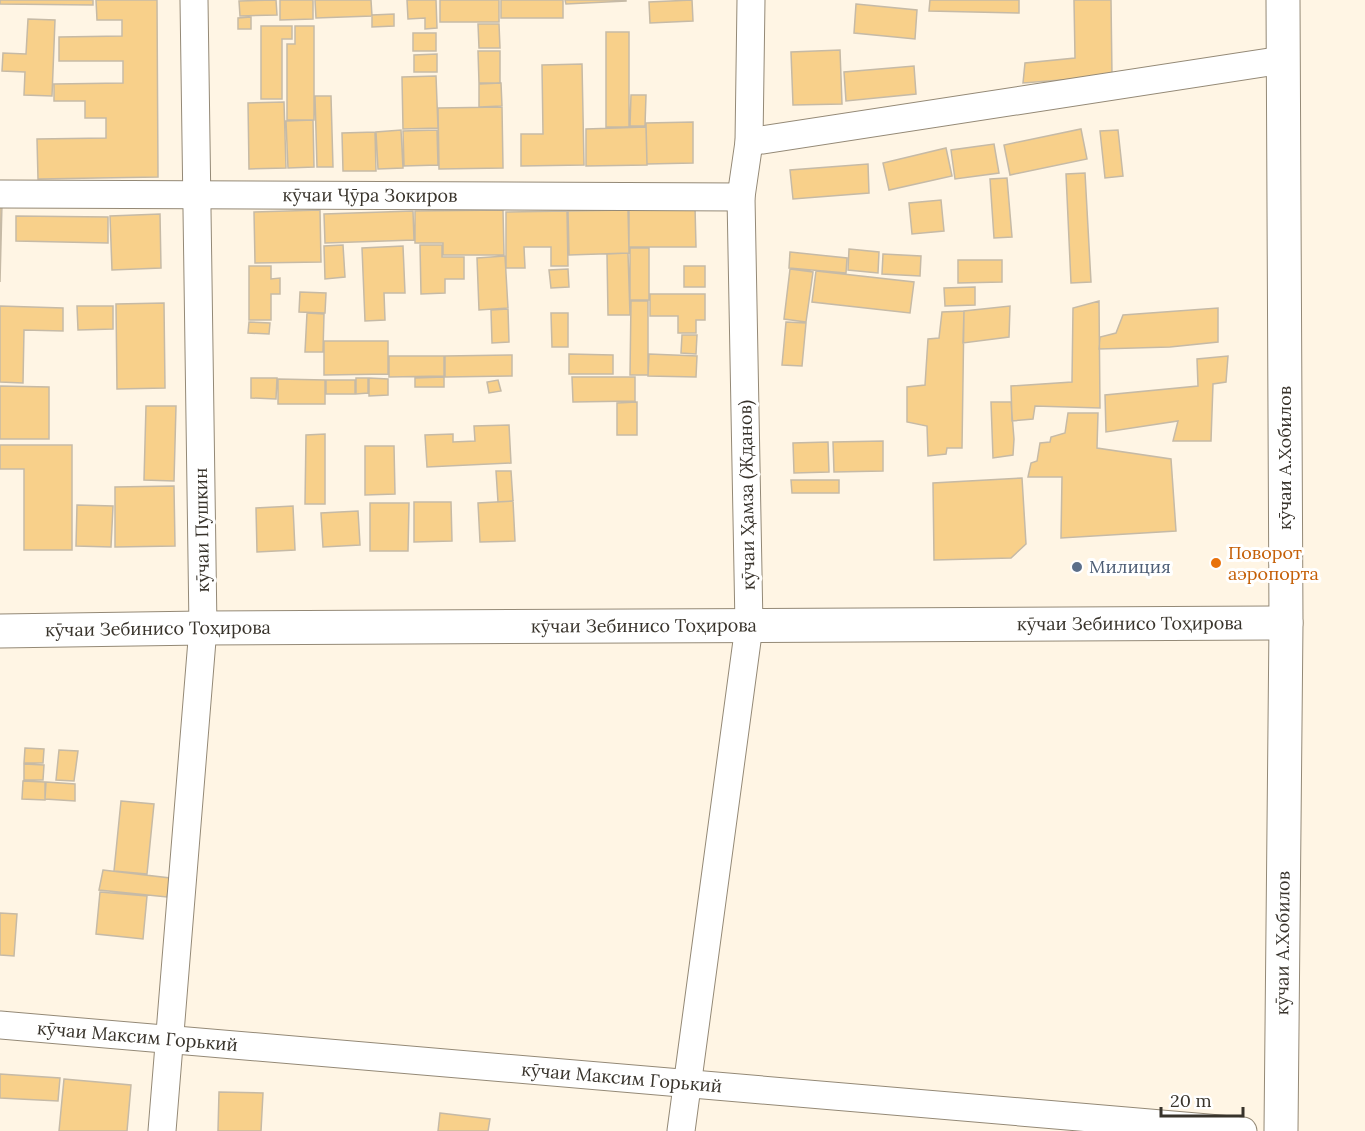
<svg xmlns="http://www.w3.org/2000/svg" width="1365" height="1131" font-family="Lora,serif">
	<rect width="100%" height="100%" fill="#fff5e4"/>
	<path fill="#f8d08a" stroke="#c6baa6" stroke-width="1.5" d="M0,0H93V5L0,4Z
		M96,0H157L158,177L38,179L37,139L106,138V118H85V101H54V84L123,83V61H59V37L122,36V20H97Z
		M276,0L277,15L240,16L239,1Z
		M280,0H313V19L280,20Z
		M315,0H371L372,16L316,18Z
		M407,0H436L437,28L425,29V18L408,19Z
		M440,0H499V22H440Z
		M501,0H563V18H501Z
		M565,0H626V1L566,4Z
		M692,0L693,21L650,23L649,2Z
		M930,0H1019V13L929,11Z
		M1074,0H1111L1112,76L1023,83L1025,63L1075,58Z
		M856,4L917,10L915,39L854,33Z
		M394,14V26L372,27V15Z
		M251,17V29H238V18Z
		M28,19L55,20L52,96L24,95L25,72L2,71L3,53L26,54Z
		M478,24H499L500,48H479Z
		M261,26H292V39H282V99H261Z
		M295,26H314V120H287V44H295Z
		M606,32H629V127H606Z
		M413,33H436V51H413Z
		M840,50L842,104L793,105L791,52Z
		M478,51H500V83H479Z
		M437,54V72H414V55Z
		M582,64L584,165L521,166V134H543L542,65Z
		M914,66L916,94L846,101L844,72Z
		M436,76L438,128L403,129L402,77Z
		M501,83L502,106L479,107V84Z
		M631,95H646L645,126H630Z
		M315,96H331L333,167H317Z
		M284,102L286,168L249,169L248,103Z
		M502,107L503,168L439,169L438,108Z
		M313,120L314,167L288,168L286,121Z
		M693,122V163L647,164L646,123Z
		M646,127L647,165L586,166V129Z
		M1081,129L1087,159L1010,175L1004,145Z
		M401,130L403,168L378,169L376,132Z
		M437,130L438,165L404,166L403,131Z
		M1118,130L1123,176L1105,178L1100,131Z
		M375,132L376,171H343L342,133Z
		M994,144L999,173L955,179L951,150Z
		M946,148L952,176L889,190L883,163Z
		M868,164L869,193L793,199L790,170Z
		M1085,173L1091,282L1071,283L1066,174Z
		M1007,178L1012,237L994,238L990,179Z
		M941,200L944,231L912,234L909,203Z
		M0,204H2L0,282Z
		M695,207L696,247H629V208Z
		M320,210L321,262L255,263L254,212Z
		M503,210L504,255H443V243H415V211Z
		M628,210L629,253L569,255L568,211Z
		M413,211L414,240L325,243L324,214Z
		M567,211L568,266H551V247H524L525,268H506V212Z
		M160,214L161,268L112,270L110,216Z
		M16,216L108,217V243L16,241Z
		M343,245L345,277L325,279L324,246Z
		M420,245H442V257H464V279H445V293L421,294Z
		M403,246L405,293H384L385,320L365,321L362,248Z
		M630,248H649V300H630Z
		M849,249L879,252L878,273L848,270Z
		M790,252L847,258L846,273L789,268Z
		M628,253L630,315H608L607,254Z
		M883,254L921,256L920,276L882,274Z
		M505,256L508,308L479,310L477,258Z
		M958,260H1002V282L958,283Z
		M249,266H271V279L280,278V294H271V320H249Z
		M684,266H705V287H684Z
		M568,269L569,287L551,288L549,270Z
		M790,269L813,272L806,322L784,319Z
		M816,271L914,282L910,313L812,302Z
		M975,287V305L945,306L944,288Z
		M300,292L326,293L325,313L299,312Z
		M650,294H705V320H696V333H678V316H650Z
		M631,301H648V375H630Z
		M1099,301L1100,408L1035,406L1033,419L1012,421L1011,386L1072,382L1073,308Z
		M164,303L165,388L117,389L116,304Z
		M0,306L63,308V331L24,330L23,383L0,382Z
		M77,306H113V329L78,330Z
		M1010,306L1009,337L963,343L964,311Z
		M1218,308V342L1170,347L1099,349L1100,337L1116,333L1123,315Z
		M508,309L509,342L492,343L491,310Z
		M964,311L962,448H947L946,454L928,456L927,426L907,422V387L925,385L928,339L939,338L942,312Z
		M307,313L324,314L323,352H305Z
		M551,313H568V347H552Z
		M249,322L270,323L269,334L248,333Z
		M786,322L806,323L802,366L782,365Z
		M682,335H697L696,354L681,353Z
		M324,341H388V374L324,375Z
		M569,354L613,355V374H569Z
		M649,354L697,356L696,377L648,376Z
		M512,355V376L445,377V356Z
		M389,356H444V376L389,377Z
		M1228,356L1226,382L1213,384L1211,441H1173L1178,421L1106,432L1105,395L1198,386L1197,359Z
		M444,377V387H415V378Z
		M572,377H635V401L573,402Z
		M251,378H277L276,399L251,398Z
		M356,378H368V393L356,394Z
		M369,378L388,379V395L369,396Z
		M278,379L325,380V404H278Z
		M326,380H355V394H326Z
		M498,380L501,391L489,393L487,382Z
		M0,386L49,387V439H0Z
		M637,402V435H617V403Z
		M991,402H1011L1014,439L1013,455L993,458Z
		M146,406H176L174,481L144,480Z
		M1068,413H1098L1097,448L1171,459L1176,531L1061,538L1062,477H1028L1031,463L1037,461L1040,443L1050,442L1051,437L1065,433Z
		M509,425L511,463L427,467L425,435L453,434V442L475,441L474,426Z
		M325,434V504H305L306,435Z
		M883,441V471L834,472L833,442Z
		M828,442L829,472L794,473L793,443Z
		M0,445H72V550H24V469H0Z
		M365,446H394L395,494L365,495Z
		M496,471H511L513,501L498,502Z
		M1022,478L1026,544L1011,558L934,560L933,483Z
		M791,480H839V493H792Z
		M174,486L175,546L115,547V487Z
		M513,501L515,541L480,542L478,503Z
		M414,502H451L452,541L414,542Z
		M370,503H409L408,551H370Z
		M77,505L113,506L111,547L76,546Z
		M293,506L295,550L257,552L256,508Z
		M358,511L360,545L323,547L321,513Z
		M25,748L44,749L43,763H24Z
		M59,750L78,751L74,781L56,780Z
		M24,764L44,765L43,780H24Z
		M23,781L45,782V800L22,799Z
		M46,782L75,784V801L45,799Z
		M121,801L154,804L147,874L114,871Z
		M103,870L170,878L167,897L99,890Z
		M100,892L147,896L143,939L96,934Z
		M0,913L17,914L14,956L0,955Z
		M0,1074L60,1078L58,1101L0,1098Z
		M64,1079L131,1085L127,1131H59Z
		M219,1092L263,1093L261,1131H218Z
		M440,1113L490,1119L488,1131H438Z"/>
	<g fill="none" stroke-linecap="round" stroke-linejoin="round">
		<defs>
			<g id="minor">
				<path d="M749,142L1283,60"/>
				<path id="s1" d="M0,194L741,197"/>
				<path id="s2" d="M0,1025L1243,1131"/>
				<path d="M162,1131L203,628L194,0"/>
				<path d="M681,1131L749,626L741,197L749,142L751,0"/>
			</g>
			<g id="secondary">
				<path id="s3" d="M0,631L203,628L1286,623"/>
				<path id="s4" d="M1281,1131L1286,623L1283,0"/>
			</g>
		</defs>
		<use href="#minor" stroke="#948976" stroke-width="29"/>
		<use href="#secondary" stroke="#948976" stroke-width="35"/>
		<use href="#minor" stroke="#fff" stroke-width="27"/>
		<use href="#secondary" stroke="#fff" stroke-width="33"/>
	</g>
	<circle fill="#e8710a" stroke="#fff" stroke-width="2" cx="1216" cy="563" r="6"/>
	<circle fill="#5c6f8a" stroke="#fff" stroke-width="2" cx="1077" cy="567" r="6"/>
	<g text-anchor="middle" stroke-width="6" stroke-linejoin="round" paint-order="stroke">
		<g font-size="18" fill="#38332b" stroke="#fff">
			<text dy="6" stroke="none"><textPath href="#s1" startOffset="370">кӯчаи Ҷӯра Зокиров</textPath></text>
			<text transform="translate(1285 458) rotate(-90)" y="6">кӯчаи А.Хобилов</text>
			<text transform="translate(747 495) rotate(-91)" y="6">кӯчаи Ҳамза (Жданов)</text>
			<text transform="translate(202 530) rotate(-91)" y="6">кӯчаи Пушкин</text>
			<text dy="6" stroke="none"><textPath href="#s3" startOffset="1130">кӯчаи Зебинисо Тоҳирова</textPath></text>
			<text dy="6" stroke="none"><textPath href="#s3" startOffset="644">кӯчаи Зебинисо Тоҳирова</textPath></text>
			<text dy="6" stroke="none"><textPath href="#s3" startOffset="158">кӯчаи Зебинисо Тоҳирова</textPath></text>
			<text dy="6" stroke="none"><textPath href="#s4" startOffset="188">кӯчаи А.Хобилов</textPath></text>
			<text dy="6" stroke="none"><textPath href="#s2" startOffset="138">кӯчаи Максим Горький</textPath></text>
			<text dy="6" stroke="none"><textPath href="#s2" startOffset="624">кӯчаи Максим Горький</textPath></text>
		</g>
		<g font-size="18" fill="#c56008" stroke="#fff" text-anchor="start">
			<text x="1228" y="559">Поворот<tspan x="1228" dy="21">аэропорта</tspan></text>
		</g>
		<g font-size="18" fill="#4e5e75" stroke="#fff" text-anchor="start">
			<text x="1089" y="573">Милиция</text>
		</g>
	</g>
	<path d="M1161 1107v9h82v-9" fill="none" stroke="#38332b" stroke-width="3"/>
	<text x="1170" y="1107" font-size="18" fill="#38332b" stroke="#ffffff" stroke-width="4.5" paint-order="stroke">20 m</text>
</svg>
